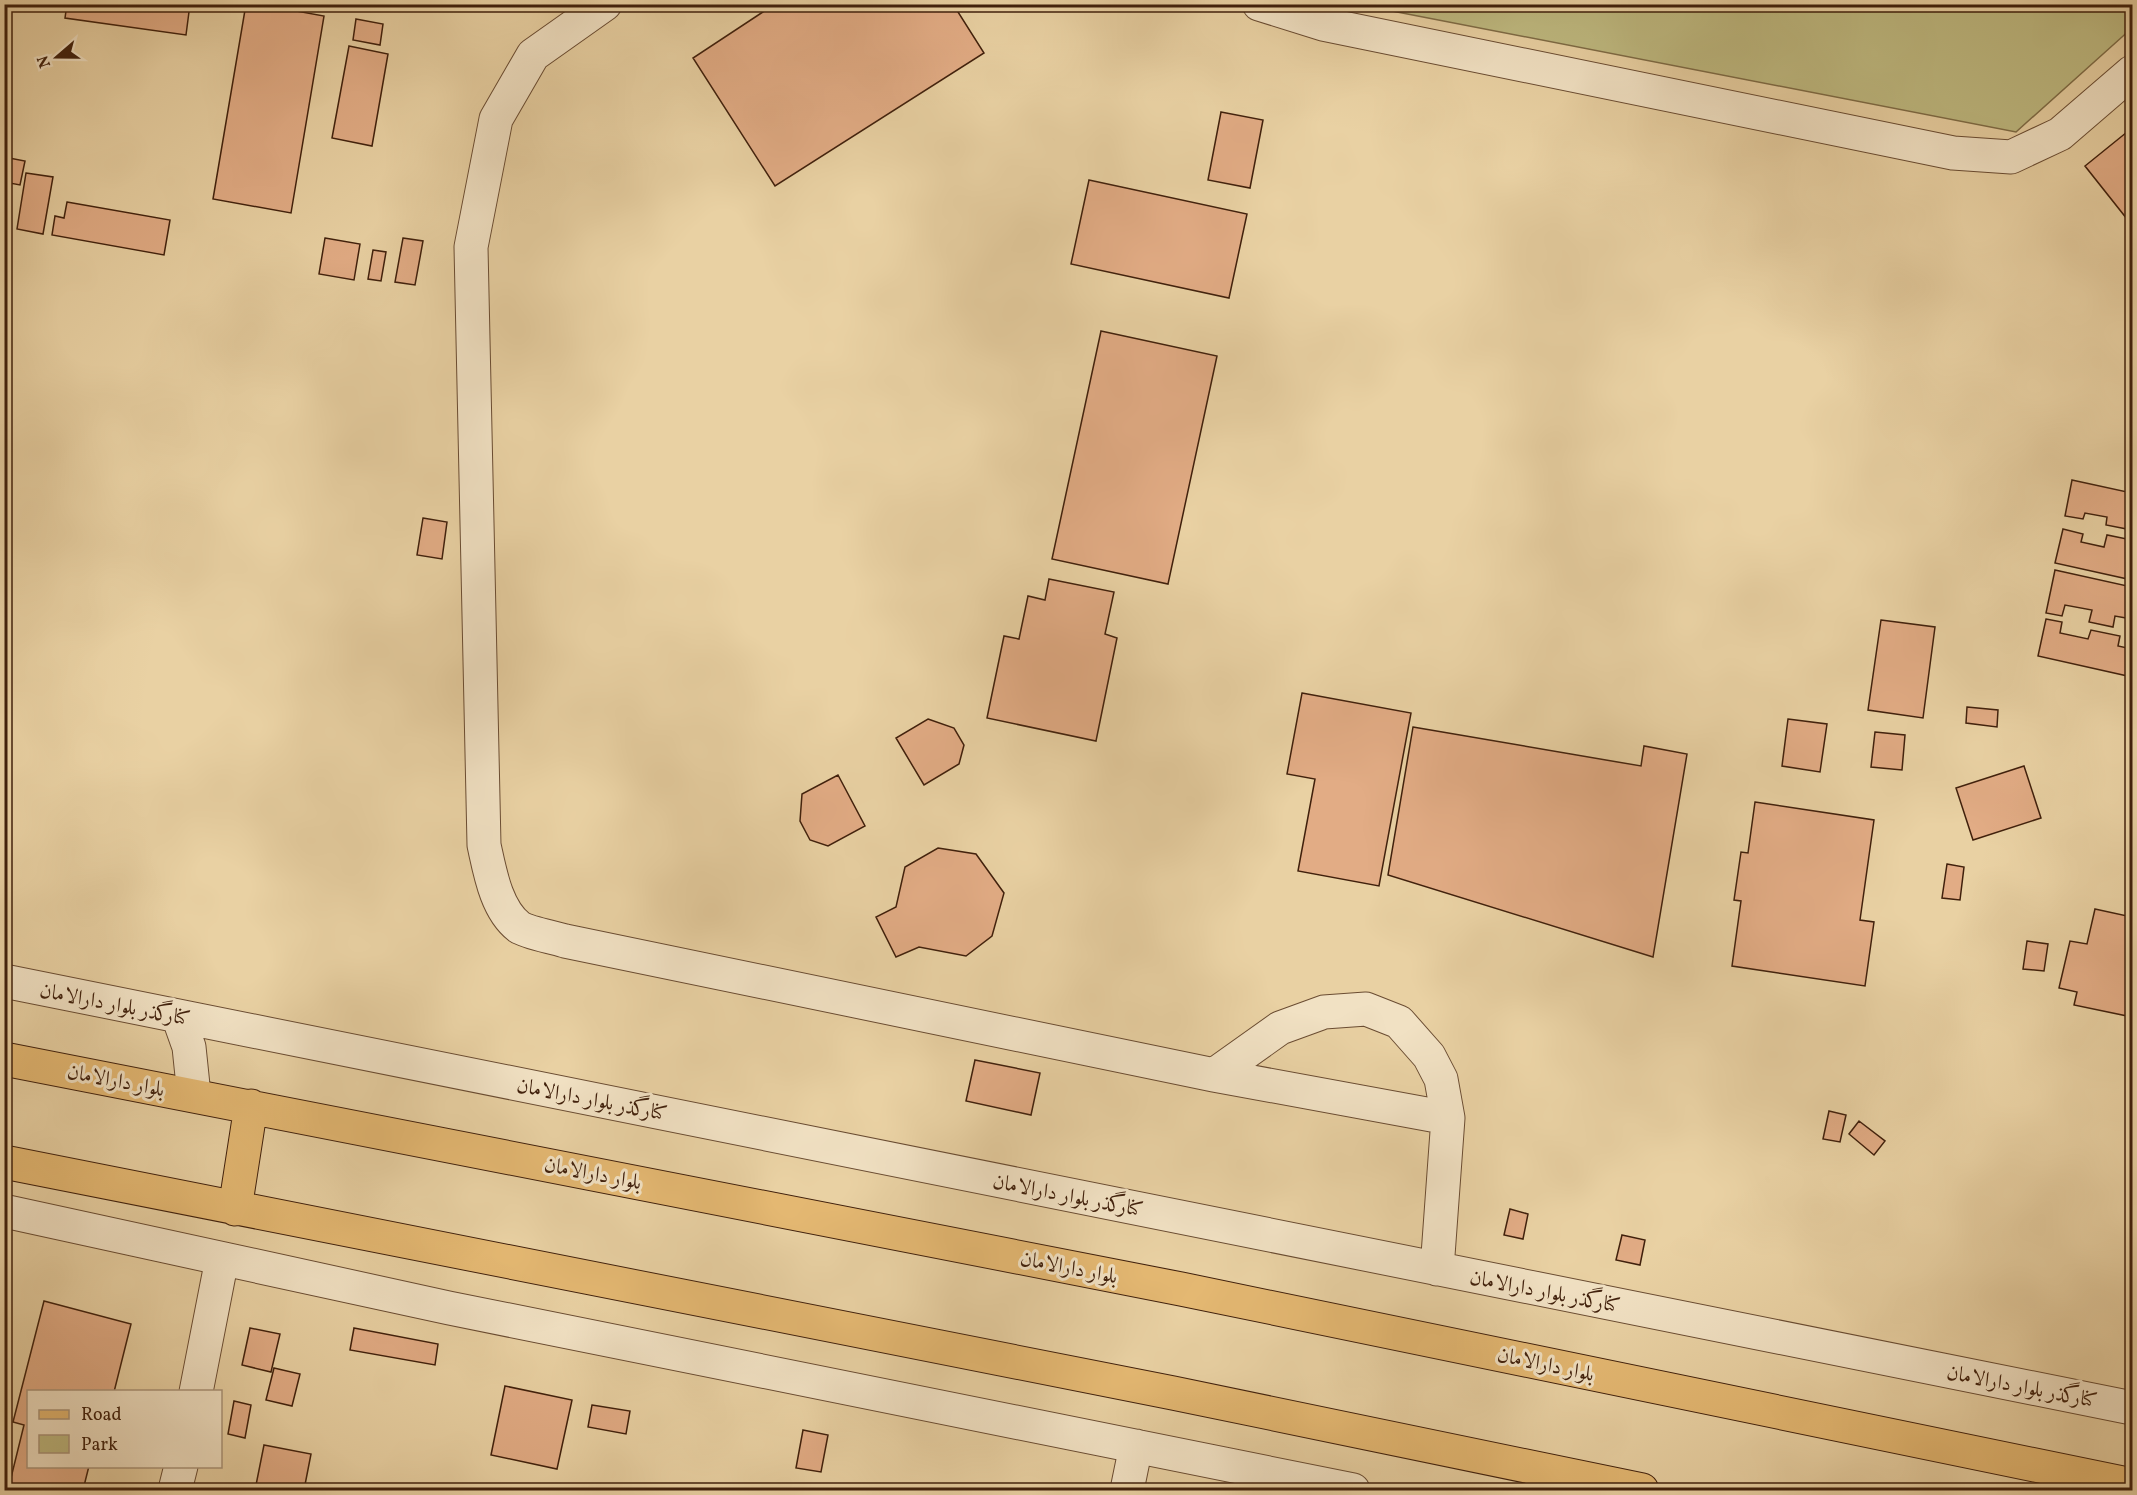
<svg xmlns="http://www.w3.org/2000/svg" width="2137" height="1495" font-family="Vollkorn,Amiri,serif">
	<rect width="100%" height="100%" fill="#e9d1a3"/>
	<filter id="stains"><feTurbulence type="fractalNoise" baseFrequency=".00333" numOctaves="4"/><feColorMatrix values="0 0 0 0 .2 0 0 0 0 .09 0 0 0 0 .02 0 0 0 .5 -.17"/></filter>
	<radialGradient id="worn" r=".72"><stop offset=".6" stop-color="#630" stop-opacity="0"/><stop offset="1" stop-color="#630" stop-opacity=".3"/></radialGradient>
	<path fill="#beb980" stroke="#7f6c46" stroke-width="1.5" d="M2132,4V28L2016,132L1361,5Z"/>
	<path fill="#e2ac85" stroke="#40200c" stroke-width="1.5" d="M67,4H190L186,35L65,18Z
		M246,4H258L324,16L291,213L213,199Z
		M775,4H953L984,53L775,186L693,58Z
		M356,19L383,24L380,45L353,40Z
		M349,46L388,54L372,146L332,138Z
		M1221,112L1263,120L1250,188L1208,180Z
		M2132,128V222L2131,224L2085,166Z
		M4,157L25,161L20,185L4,182Z
		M26,173L53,177L43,234L17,229Z
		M1089,180L1247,214L1229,298L1071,264Z
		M67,202L170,220L164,255L52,235L55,216L64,218Z
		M325,238L360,244L354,280L319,274Z
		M403,238L423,241L415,285L395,282Z
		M373,250L386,252L381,281L368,279Z
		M1101,331L1217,356L1168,584L1052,559Z
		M2072,480L2132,493V530L2106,525L2107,517L2085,513L2083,519L2065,516Z
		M423,518L447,522L442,559L417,555Z
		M2063,529L2083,534L2081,542L2104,547L2107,535L2132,540V580L2055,563Z
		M2055,570L2132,587V619L2115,616L2113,627L2089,622L2092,610L2065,605L2062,616L2046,613Z
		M1049,579L1114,592L1105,634L1117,638L1096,741L987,718L1004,636L1019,639L1028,596L1045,600Z
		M2046,619L2062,622L2060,633L2088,639L2091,630L2120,636L2118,646L2132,649V677L2038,656Z
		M1881,620L1935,627L1923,718L1868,710Z
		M1302,693L1411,713L1379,886L1298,871L1315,779L1287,774Z
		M1967,707L1998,710L1997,727L1966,723Z
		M928,719L954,728L964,745L959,764L924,785L896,738Z
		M1788,719L1827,724L1820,772L1782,766Z
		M1413,727L1641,766L1644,746L1687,754L1653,957L1388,875Z
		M1875,732L1905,735L1902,770L1871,767Z
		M2024,766L2041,818L1973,840L1956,788Z
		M838,775L865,826L828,846L810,840L800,821L802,794Z
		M1755,802L1874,820L1860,920L1874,922L1865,986L1732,966L1741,901L1734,900L1741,852L1748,853Z
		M938,848L976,854L1004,893L992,936L966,956L919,947L896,957L876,917L896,907L905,867Z
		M1947,864L1964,867L1960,900L1942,898Z
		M2095,909L2132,917V1017L2074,1005L2077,992L2059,988L2070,941L2087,944Z
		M2027,941L2048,944L2044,971L2023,969Z
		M975,1060L1040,1073L1031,1115L966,1101Z
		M1829,1111L1846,1115L1840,1142L1823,1139Z
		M1859,1121L1885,1141L1874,1155L1849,1134Z
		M1510,1209L1528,1214L1523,1239L1504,1235Z
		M1622,1235L1645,1240L1640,1265L1616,1260Z
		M44,1301L131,1324L114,1392H28V1466H89L83,1490H8L24,1425L13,1422Z
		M250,1328L280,1334L271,1372L242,1365Z
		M354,1328L438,1344L435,1365L350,1350Z
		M274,1368L300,1374L292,1406L266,1400Z
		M505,1386L572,1400L557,1469L491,1455Z
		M234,1401L251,1405L245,1438L228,1434Z
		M592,1405L630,1411L626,1434L588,1427Z
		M803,1430L828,1435L821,1472L796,1468Z
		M264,1445L311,1454L304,1490H255Z"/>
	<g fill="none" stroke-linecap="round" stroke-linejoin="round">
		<defs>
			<path id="minor" d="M605,4L533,55L496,119L471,247L484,845C490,872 496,909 519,927C528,933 553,937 565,941L1214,1075L1448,1118
				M1259,4L1323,24L1953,153L2011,157L2060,134L2132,72
				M4,981L2132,1408
				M178,1016L189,1047L194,1095
				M1214,1075L1280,1028L1324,1012L1366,1009L1399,1022L1429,1056L1441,1079L1448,1118L1437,1269
				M4,1211L449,1308L1353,1490
				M196,1392L222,1259
				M175,1490L181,1466
				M1127,1490L1136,1446"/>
			<path id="major" d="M4,1059L1181,1289L2132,1485
				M4,1162L1173,1393L1642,1490
				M235,1209L251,1106"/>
		</defs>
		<use href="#minor" stroke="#6a4c32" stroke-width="35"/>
		<use href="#major" stroke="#40200c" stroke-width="35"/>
		<use href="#minor" stroke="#f1e1c3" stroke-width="33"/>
		<use href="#major" stroke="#e4b872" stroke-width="33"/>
	</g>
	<g text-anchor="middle" stroke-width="6" stroke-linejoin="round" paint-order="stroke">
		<g font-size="21" fill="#40200c" stroke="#f1e1c3">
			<text transform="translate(115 1004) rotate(11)" y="7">کنارگذر بلوار دارالامان</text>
			<text transform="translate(116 1080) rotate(11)" y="7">بلوار دارالامان</text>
			<text transform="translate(592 1099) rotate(11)" y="7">کنارگذر بلوار دارالامان</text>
			<text transform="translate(593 1173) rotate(11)" y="7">بلوار دارالامان</text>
			<text transform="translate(1068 1195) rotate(11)" y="7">کنارگذر بلوار دارالامان</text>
			<text transform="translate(1069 1267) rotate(11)" y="7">بلوار دارالامان</text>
			<text transform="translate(1545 1291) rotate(11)" y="7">کنارگذر بلوار دارالامان</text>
			<text transform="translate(1546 1364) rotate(12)" y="7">بلوار دارالامان</text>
			<text transform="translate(2022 1386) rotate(11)" y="7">کنارگذر بلوار دارالامان</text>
		</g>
	</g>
	<rect width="2137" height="1495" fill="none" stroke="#e9d1a3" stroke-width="24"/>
	<rect x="6" y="6" width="2125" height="1483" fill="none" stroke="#40200c" stroke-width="3"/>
	<rect x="12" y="12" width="2113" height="1471" fill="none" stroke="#40200c" stroke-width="1.5"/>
	<rect x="27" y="1390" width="195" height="78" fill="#f1e1c3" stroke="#aa947a" stroke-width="1.5"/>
	<rect x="39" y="1410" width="30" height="9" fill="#e4b872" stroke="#aa947a" stroke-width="1.5"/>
	<text x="81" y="1420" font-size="18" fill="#40200c">Road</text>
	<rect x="39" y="1435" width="30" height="18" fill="#beb980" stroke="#aa947a" stroke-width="1.5"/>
	<text x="81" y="1450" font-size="18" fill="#40200c">Park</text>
	<g transform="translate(57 57) rotate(250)" stroke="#f1e1c3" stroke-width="4.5" paint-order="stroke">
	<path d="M0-4.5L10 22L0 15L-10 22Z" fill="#40200c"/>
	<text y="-9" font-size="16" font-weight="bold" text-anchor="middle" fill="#40200c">N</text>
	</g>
	<rect width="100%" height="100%" filter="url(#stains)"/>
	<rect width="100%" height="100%" fill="url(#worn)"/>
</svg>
